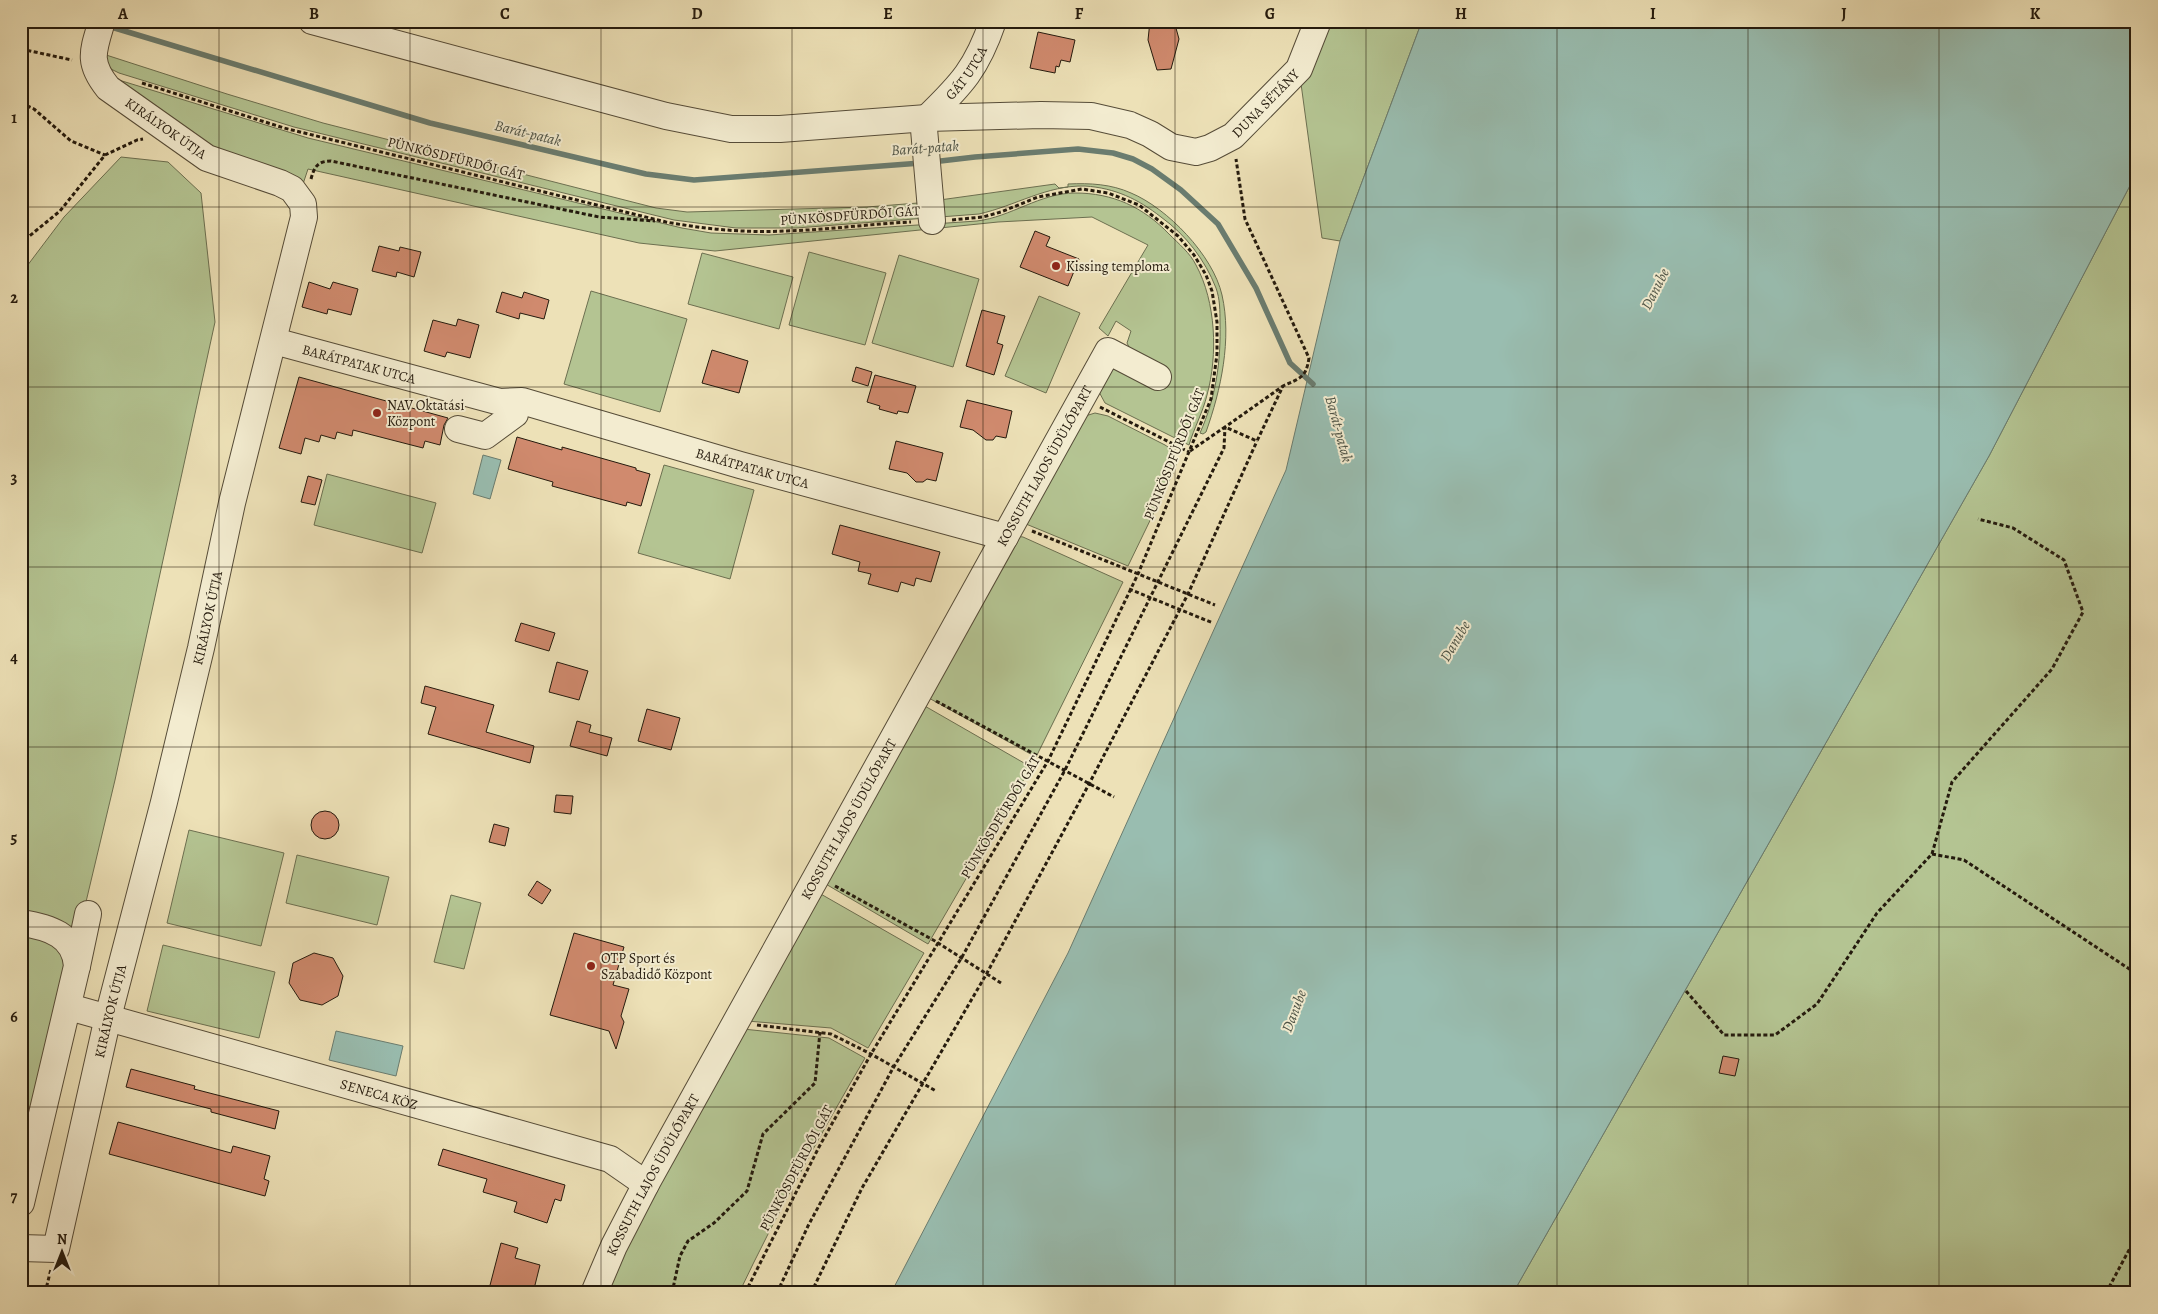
<svg xmlns="http://www.w3.org/2000/svg" width="2158" height="1314" font-family="Alegreya,serif">
	<rect width="100%" height="100%" fill="#ede1b7"/>
	<filter id="stains"><feTurbulence type="fractalNoise" baseFrequency=".004" numOctaves="4"/><feColorMatrix values="0 0 0 0 .2 0 0 0 0 .09 0 0 0 0 .02 0 0 0 .5 -.17"/></filter>
	<radialGradient id="worn" r=".72"><stop offset=".6" stop-color="#630" stop-opacity="0"/><stop offset="1" stop-color="#630" stop-opacity=".3"/></radialGradient>
	<path fill="#b4c492" stroke="#6c6f50" d="M1318,21H1422L1340,241L1322,238L1299,69Z
		M100,53L227,94L323,123L656,208L687,212L867,207L918,203L1055,184L1059,188L1068,187V184C1090,183 1111,184 1131,193C1167,208 1213,255 1222,295C1232,339 1221,390 1206,432L1203,434L1200,433C1216,397 1221,362 1220,322C1220,311 1220,299 1216,288C1205,260 1186,235 1161,217C1138,199 1115,188 1085,186C1047,185 1015,206 979,214L796,228H736L674,220L294,127L119,73L109,68Z
		M109,77L308,138L682,228L711,233L769,235L977,221C1011,217 1040,193 1075,193C1113,193 1143,207 1169,234C1179,244 1190,253 1196,265C1216,302 1218,355 1207,395C1203,412 1194,428 1189,445L1105,403L1098,390L1102,373L1132,353L1127,343L1131,331L1116,321L1108,336L1099,328L1148,245L1092,217L998,222L715,251L639,243L308,169L302,187L216,158Z
		M121,157L168,162L201,193L215,322L115,780L21,1175V274L64,217Z
		M2137,172V1293H1513L1989,456Z
		M809,252L886,273L865,345L789,325Z
		M702,253L793,277L779,329L688,304Z
		M899,255L979,279L953,367L872,343Z
		M591,291L687,319L660,412L564,384Z
		M1039,296L1080,313L1046,393L1005,376Z
		M1095,413L1108,416L1165,445C1175,451 1179,460 1174,471L1128,566L1026,524L1082,417Z
		M664,465L754,490L730,579L638,553Z
		M327,474L436,503L422,553L314,525Z
		M1015,536L1023,537L1123,582L1036,757L927,697Z
		M923,705L1031,767L928,944L824,883Z
		M189,830L284,853L261,946L167,923Z
		M297,855L389,877L377,925L286,903Z
		M819,893L924,953L868,1048L831,1028L747,1021Z
		M451,895L481,903L464,969L434,962Z
		M163,945L275,972L259,1038L147,1011Z
		M743,1029L829,1038L865,1058C820,1135 777,1213 739,1293H601Z"/>
	<path fill="#99bdb0" stroke="#6a7c6f" d="M1422,21H2137V172L1989,456L1513,1293H891L1068,953L1286,470L1340,241Z
		M483,455L501,460L490,499L473,494Z
		M336,1031L403,1046L396,1076L329,1060Z"/>
	<g fill="none" stroke-linecap="round" stroke-linejoin="round">
		<path stroke="#6a7c6f" stroke-width="5.5" d="M108,26L430,123L646,174L694,180L921,163
			M932,162L975,157L1078,149L1113,153L1133,159L1152,169L1181,190L1218,224L1256,288L1290,363L1313,384"/>
	</g>
	<path fill="#d08a6e" stroke="#241a0d" d="M1150,21H1174L1179,39L1171,69L1157,70L1148,40Z
		M1038,32L1075,40L1070,62L1061,60L1059,67L1056,66L1055,73L1030,68Z
		M1035,231L1050,237L1046,246L1079,259L1068,286L1020,267Z
		M379,246L399,251L400,247L421,252L414,277L397,272L396,277L372,271Z
		M309,282L330,289L333,282L358,289L351,315L328,309L327,314L302,307Z
		M502,292L522,298L524,292L549,300L544,319L520,313L519,319L496,312Z
		M982,310L1005,316L997,343L1003,345L994,375L966,366Z
		M458,319L479,325L470,358L447,352L445,357L424,351L433,320L456,326Z
		M712,350L748,361L739,393L702,383Z
		M856,367L872,372L868,386L852,381Z
		M875,375L916,386L908,413L898,411L897,414L879,409L880,406L867,402Z
		M299,377L448,418L444,425L440,445L425,441L423,448L353,430L352,436L337,432L335,439L321,435L319,442L305,438L301,454L279,448Z
		M967,400L1012,411L1006,438L996,436L993,440H986L973,430L960,427Z
		M517,437L562,450V447L636,468V470L650,474L641,506L627,502L626,506L552,486L553,482L508,469Z
		M896,441L943,453L936,481L927,479L923,482H916L907,473L889,469Z
		M308,476L322,480L315,505L301,502Z
		M840,525L940,552L931,582L916,578L914,586L901,582L898,592L868,584L871,574L858,571L860,562L832,554Z
		M521,623L555,633L549,651L515,641Z
		M557,662L588,671L579,700L549,692Z
		M425,686L494,705L486,732L534,746L530,763L428,734L436,707L421,703Z
		M647,709L680,718L671,750L638,741Z
		M577,721L591,725L589,732L612,738L607,756L570,746Z
		M556,795L573,796L571,814L554,812Z
		M311 825a14 14 0 1 1 28 0a14 14 0 1 1-28 0Z
		M494,824L509,828L505,846L489,842Z
		M537,881L551,890L542,904L528,895Z
		M574,933L624,947L613,985L629,989L621,1016L624,1022L616,1049L609,1031L550,1015Z
		M314,953L333,958L343,976L338,996L322,1005L300,1000L289,983L293,963Z
		M1723,1056L1739,1059L1735,1076L1719,1073Z
		M131,1069L195,1086L194,1089L279,1111L275,1129L211,1112V1109L126,1087Z
		M118,1122L231,1153L233,1146L270,1156L264,1179L269,1181L265,1196L109,1154Z
		M443,1149L565,1185L561,1201L555,1199L547,1223L514,1212L517,1202L483,1192L487,1179L438,1165Z
		M501,1243L518,1248L515,1258L540,1265L533,1293H488Z"/>
	<g fill="none" stroke-linecap="round" stroke-linejoin="round">
		<defs>
			<g id="minor">
				<path id="s1" d="M312,21L666,116L731,129H780L927,118L1041,115L1091,116L1130,125L1150,134L1171,147L1196,152L1210,148L1233,136L1299,69L1318,21"/>
				<path id="s2" d="M927,118C962,84 977,68 993,21"/>
				<path d="M927,118L924,129L932,221"/>
				<path id="s3" d="M274,341L500,402L522,401L740,465L1005,537"/>
				<path d="M458,429L485,436L515,414"/>
				<path d="M21,923C49,927 75,935 77,966L21,1203"/>
				<path d="M77,966L88,914"/>
				<path id="s4" d="M69,1007L610,1159L646,1184"/>
				<path id="s5" d="M21,1248L56,1249L108,1017L164,802L201,648L232,503L304,217L303,204L292,189L280,183L207,158L108,88C87,62 93,51 102,21"/>
				<path id="s6" d="M594,1293L614,1246L646,1184L1108,351L1158,377"/>
			</g>
		</defs>
		<use href="#minor" stroke="#564c38" stroke-width="28"/>
		<path stroke="#241a0d" stroke-width="3" stroke-dasharray="4 2.5" stroke-linecap="butt" d="M21,49L72,60
			M142,83L284,128L666,222C705,229 744,233 784,231C827,230 869,224 911,222
			M21,103L34,109L71,141L105,155
			M311,179C314,168 317,161 331,161L599,217L655,221
			M21,245L27,238L60,211L105,155L137,140L143,139
			M1100,407L1189,452
			M1190,451L1225,427L1257,441L1283,386C1300,378 1306,378 1309,358L1245,219L1236,159
			M1032,531L1215,605
			M1129,589L1213,623
			M936,701L1114,797
			M1932,854L1952,782L2052,669L2083,612L2064,560L2013,528L1978,519
			M835,886L935,941L1001,983
			M1686,991L1724,1035H1775L1817,1004L1877,913L1932,854L1964,860L2137,974
			M757,1025L831,1034L871,1054L936,1091
			M45,1293L51,1269
			M672,1293L680,1256L688,1241L714,1223L747,1191L763,1134L815,1083L820,1032
			M745,1293L819,1147L871,1054L1048,761L1138,574L1211,399L1217,354V322L1212,291L1206,275L1194,255L1178,236L1139,205L1108,193L1082,189L1038,197L1001,212L983,217L952,220
			M777,1293L808,1226L893,1068L962,957L1065,770L1224,448L1225,427L1283,386
			M811,1293L862,1188L987,973L1089,784L1188,594L1257,441
			M2106,1293L2137,1235"/>
		<use href="#minor" stroke="#f3ecd0" stroke-width="26"/>
	</g>
	<path fill="none" stroke="#241a0d" stroke-width="1" stroke-opacity="0.55" d="M219,21V1293M410,21V1293M601,21V1293M792,21V1293M983,21V1293M1175,21V1293M1366,21V1293M1557,21V1293M1748,21V1293M1939,21V1293M21,207H2137M21,387H2137M21,567H2137M21,747H2137M21,927H2137M21,1107H2137"/>
	<g fill="#8f2418" stroke="#f3ecd0" stroke-width="2">
		<circle cx="1056" cy="266" r="5"/>
		<circle cx="377" cy="413" r="5"/>
		<circle cx="591" cy="966" r="5"/>
	</g>
	<g text-anchor="middle" stroke-width="4" stroke-linejoin="round" paint-order="stroke">
		<g font-size="14" fill="#241a0d" stroke="#f3ecd0">
			<text dy="5" stroke="none"><textPath href="#s2" startOffset="60">GÁT UTCA</textPath></text>
			<text dy="5" stroke="none"><textPath href="#s1" startOffset="992">DUNA SÉTÁNY</textPath></text>
			<text transform="translate(166 128) rotate(35)" y="5">KIRÁLYOK ÚTJA</text>
			<text transform="translate(456 158) rotate(14)" y="5">PÜNKÖSDFÜRDŐI GÁT</text>
			<text transform="translate(850 215) rotate(-4)" y="5">PÜNKÖSDFÜRDŐI GÁT</text>
			<text dy="5" stroke="none"><textPath href="#s3" startOffset="88">BARÁTPATAK UTCA</textPath></text>
			<text transform="translate(1174 454) rotate(-68)" y="5">PÜNKÖSDFÜRDŐI GÁT</text>
			<text dy="5" stroke="none"><textPath href="#s6" startOffset="942">KOSSUTH LAJOS ÜDÜLŐPART</textPath></text>
			<text dy="5" stroke="none"><textPath href="#s3" startOffset="496">BARÁTPATAK UTCA</textPath></text>
			<text dy="5" stroke="none"><textPath href="#s5" startOffset="684">KIRÁLYOK ÚTJA</textPath></text>
			<text transform="translate(1000 817) rotate(-59)" y="5">PÜNKÖSDFÜRDŐI GÁT</text>
			<text dy="5" stroke="none"><textPath href="#s6" startOffset="538">KOSSUTH LAJOS ÜDÜLŐPART</textPath></text>
			<text dy="5" stroke="none"><textPath href="#s5" startOffset="279">KIRÁLYOK ÚTJA</textPath></text>
			<text dy="5" stroke="none"><textPath href="#s4" startOffset="322">SENECA KÖZ</textPath></text>
			<text transform="translate(796 1168) rotate(-62)" y="5">PÜNKÖSDFÜRDŐI GÁT</text>
			<text dy="5" stroke="none"><textPath href="#s6" startOffset="132">KOSSUTH LAJOS ÜDÜLŐPART</textPath></text>
		</g>
		<g font-size="14" fill="#241a0d" stroke="#f3ecd0" text-anchor="start">
			<text x="1066" y="271">Kissing temploma</text>
			<text x="387" y="410">NAV Oktatási<tspan x="387" dy="16">Központ</tspan></text>
			<text x="601" y="963">OTP Sport és<tspan x="601" dy="16">Szabadidő Központ</tspan></text>
		</g>
		<g font-size="15" font-style="italic" fill="#4d5346" stroke="#f3ecd0">
			<text transform="translate(528 133) rotate(14)" y="5">Barát-patak</text>
			<text transform="translate(925 148) rotate(-4)" y="5">Barát-patak</text>
			<text transform="translate(1655 289) rotate(-63)" y="5">Danube</text>
			<text transform="translate(1339 429) rotate(75)" y="5">Barát-patak</text>
			<text transform="translate(1455 641) rotate(-59)" y="5">Danube</text>
			<text transform="translate(1294 1011) rotate(-69)" y="5">Danube</text>
		</g>
	</g>
	<rect width="2158" height="1314" fill="none" stroke="#ede1b7" stroke-width="55"/>
	<g transform="translate(62 1252)" stroke="#f3ecd0" stroke-width="4" paint-order="stroke">
	<path d="M0-4L9 19L0 12L-9 19Z" fill="#241a0d"/>
	<text y="-8" font-size="14" font-weight="bold" text-anchor="middle" fill="#241a0d">N</text>
	</g>
	<rect x="28" y="28" width="2102" height="1258" fill="none" stroke="#241a0d" stroke-width="2"/>
	<g font-size="16" text-anchor="middle" font-weight="bold" fill="#241a0d">
		<text x="123" y="19">A</text>
		<text x="314" y="19">B</text>
		<text x="505" y="19">C</text>
		<text x="697" y="19">D</text>
		<text x="888" y="19">E</text>
		<text x="1079" y="19">F</text>
		<text x="1270" y="19">G</text>
		<text x="1461" y="19">H</text>
		<text x="1653" y="19">I</text>
		<text x="1844" y="19">J</text>
		<text x="2035" y="19">K</text>
		<text x="14" y="123">1</text>
		<text x="14" y="303">2</text>
		<text x="14" y="483">3</text>
		<text x="14" y="663">4</text>
		<text x="14" y="843">5</text>
		<text x="14" y="1022">6</text>
		<text x="14" y="1202">7</text>
	</g>
	<rect width="100%" height="100%" filter="url(#stains)"/>
	<rect width="100%" height="100%" fill="url(#worn)"/>
</svg>
